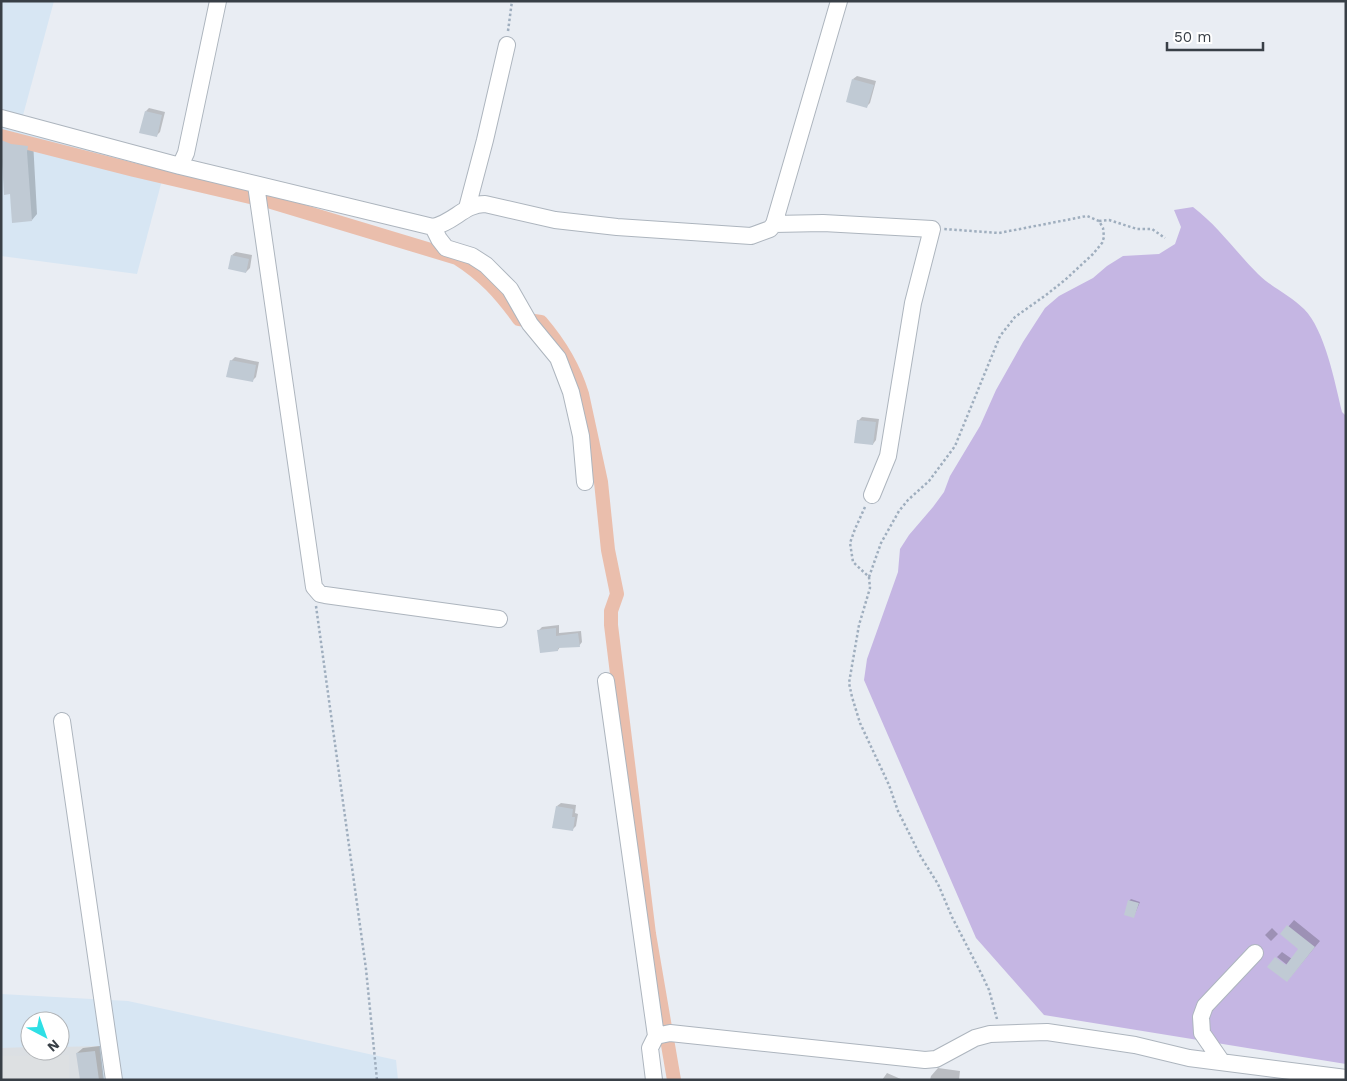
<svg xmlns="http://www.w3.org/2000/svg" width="1347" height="1081" font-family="'Work Sans',sans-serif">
	<rect width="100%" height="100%" fill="#e9edf3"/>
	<path fill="#d7e6f3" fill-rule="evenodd" d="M1,1H54L19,130L165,169L137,274L1,256Z
		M1,994L128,1001L396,1060L398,1080H1ZM30,1021H60V1051H30Z"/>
	<path fill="#dbdfe3" d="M99,1046L103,1080H1V1048L30,1047V1051H60V1047Z"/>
	<path fill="#c5b6e3" d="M1193,207C1218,226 1236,252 1258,274C1271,287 1290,295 1304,309C1325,330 1335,383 1342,412L1346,416V1064L1044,1015L976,938L864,680L867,659L898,572L900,549L909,535L933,507L944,492L950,476L980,426L996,390L1023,342L1045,308L1059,296L1093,278L1107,266L1123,256L1159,254L1175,244L1181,227L1174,210Z"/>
	<path fill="#dde0e2" d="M69,1055V1078L1,1079V1056Z"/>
	<path fill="#0003" d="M857,76L876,81L870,103L867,106L853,79Z
		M149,108L165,112L160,132L156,136L146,111Z
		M9,136L17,139L33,141L37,214L32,220L11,193H5L1,147L3,141Z
		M236,252L252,255L250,268L246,272L232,255Z
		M235,357L259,362L256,377L252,381L231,361Z
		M862,417L879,419L876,440L873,444L858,421Z
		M559,625V633L581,631L582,642L579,646L560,647L558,650L539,630L542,627Z
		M561,803L576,805L575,813L578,814L576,826L572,830L557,806Z
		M1131,899L1140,902L1134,916L1129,901Z
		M1294,920L1320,941L1287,981L1291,968L1277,957L1282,952L1292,959L1300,949L1282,934Z
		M1272,928L1278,934L1271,941L1265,935Z
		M100,1046L104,1080H81L77,1053L83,1048Z
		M938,1068L960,1071L959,1080H930L931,1076Z
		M887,1073L903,1080H882Z"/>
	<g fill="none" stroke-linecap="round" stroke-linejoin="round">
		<path stroke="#eabeac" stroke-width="14" d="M1,136L134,170L268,201L457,258C484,275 500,293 519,319L541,322C559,343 574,368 582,394L601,482L608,550L617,594L611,611V625L649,934L674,1080"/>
	</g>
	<path fill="#c0cad4" d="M852,79L874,85L867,108L846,102Z
		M145,111L162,115L157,137L139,133Z
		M1,140L11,144L28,146L27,152L32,221L12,223L10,194L4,195Z
		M231,255L249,259L246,273L228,269Z
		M230,360L256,365L253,382L226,377Z
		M857,420L876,422L873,445L854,443Z
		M556,628V636L578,633L580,647L558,648V651L540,653L537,630Z
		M556,806L573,809L572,817H575L573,831L552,828Z
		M1128,900L1139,903L1134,918L1124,915Z
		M1287,925L1315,947L1287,982L1267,967L1275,957L1286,965L1298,949L1280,934Z
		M95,1051L99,1080H80L76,1053Z"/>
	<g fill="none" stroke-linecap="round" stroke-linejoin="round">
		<defs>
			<path id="minor" d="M1,118L180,166L433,227C455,222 464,204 485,204L555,220L617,227L751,236L770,229L774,224L839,1
				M180,166L186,153L218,1
				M256,185L314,587L320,594L325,595L499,619
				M467,208L485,140L507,45
				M774,224L823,223L932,229L913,303L888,456L872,495
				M433,227L439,239L446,248L472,256L486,265L510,289L530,324L558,358L571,392L581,436L585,482
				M606,681L656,1036
				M62,721L114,1080
				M1222,1062L1202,1033L1201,1017L1205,1006L1255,953
				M654,1080L650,1048L656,1036L670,1033L925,1060L936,1059L975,1038L990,1034L1047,1032L1135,1045L1189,1058L1346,1078"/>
		</defs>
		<use href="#minor" stroke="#adb5be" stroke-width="18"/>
		<path stroke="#9faebe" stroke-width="2.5" stroke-dasharray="2.5 2.5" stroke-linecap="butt" d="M508,31L512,1
			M1099,221L1109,220L1137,229H1152L1165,238
			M865,507L855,529L850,543L853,562L869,577L870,588L859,625L849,683L852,697L860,723L889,785L898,811L921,857L938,884L952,917L982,975L989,990L997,1019
			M869,577L881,543L899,511L908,500L929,481L955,446L1000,336L1015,317L1046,295L1065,280L1093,254L1102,243L1104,237L1103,228L1099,221L1087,216L999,233L944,229
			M316,606L366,969L377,1080"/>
		<use href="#minor" stroke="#fff" stroke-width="16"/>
	</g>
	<rect width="1347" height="1081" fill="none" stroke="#383f46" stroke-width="5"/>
	<g transform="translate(45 1036) rotate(139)"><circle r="24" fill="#ffffff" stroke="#afb2b5"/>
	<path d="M0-4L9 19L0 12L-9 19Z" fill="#2edfe5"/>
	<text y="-8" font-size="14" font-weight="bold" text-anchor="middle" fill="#383f46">N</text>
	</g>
	<path d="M1167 42v8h96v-8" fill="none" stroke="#383f46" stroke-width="2.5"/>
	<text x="1174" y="42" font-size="15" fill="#383f46" stroke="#ffffff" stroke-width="4" paint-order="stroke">50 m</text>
</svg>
